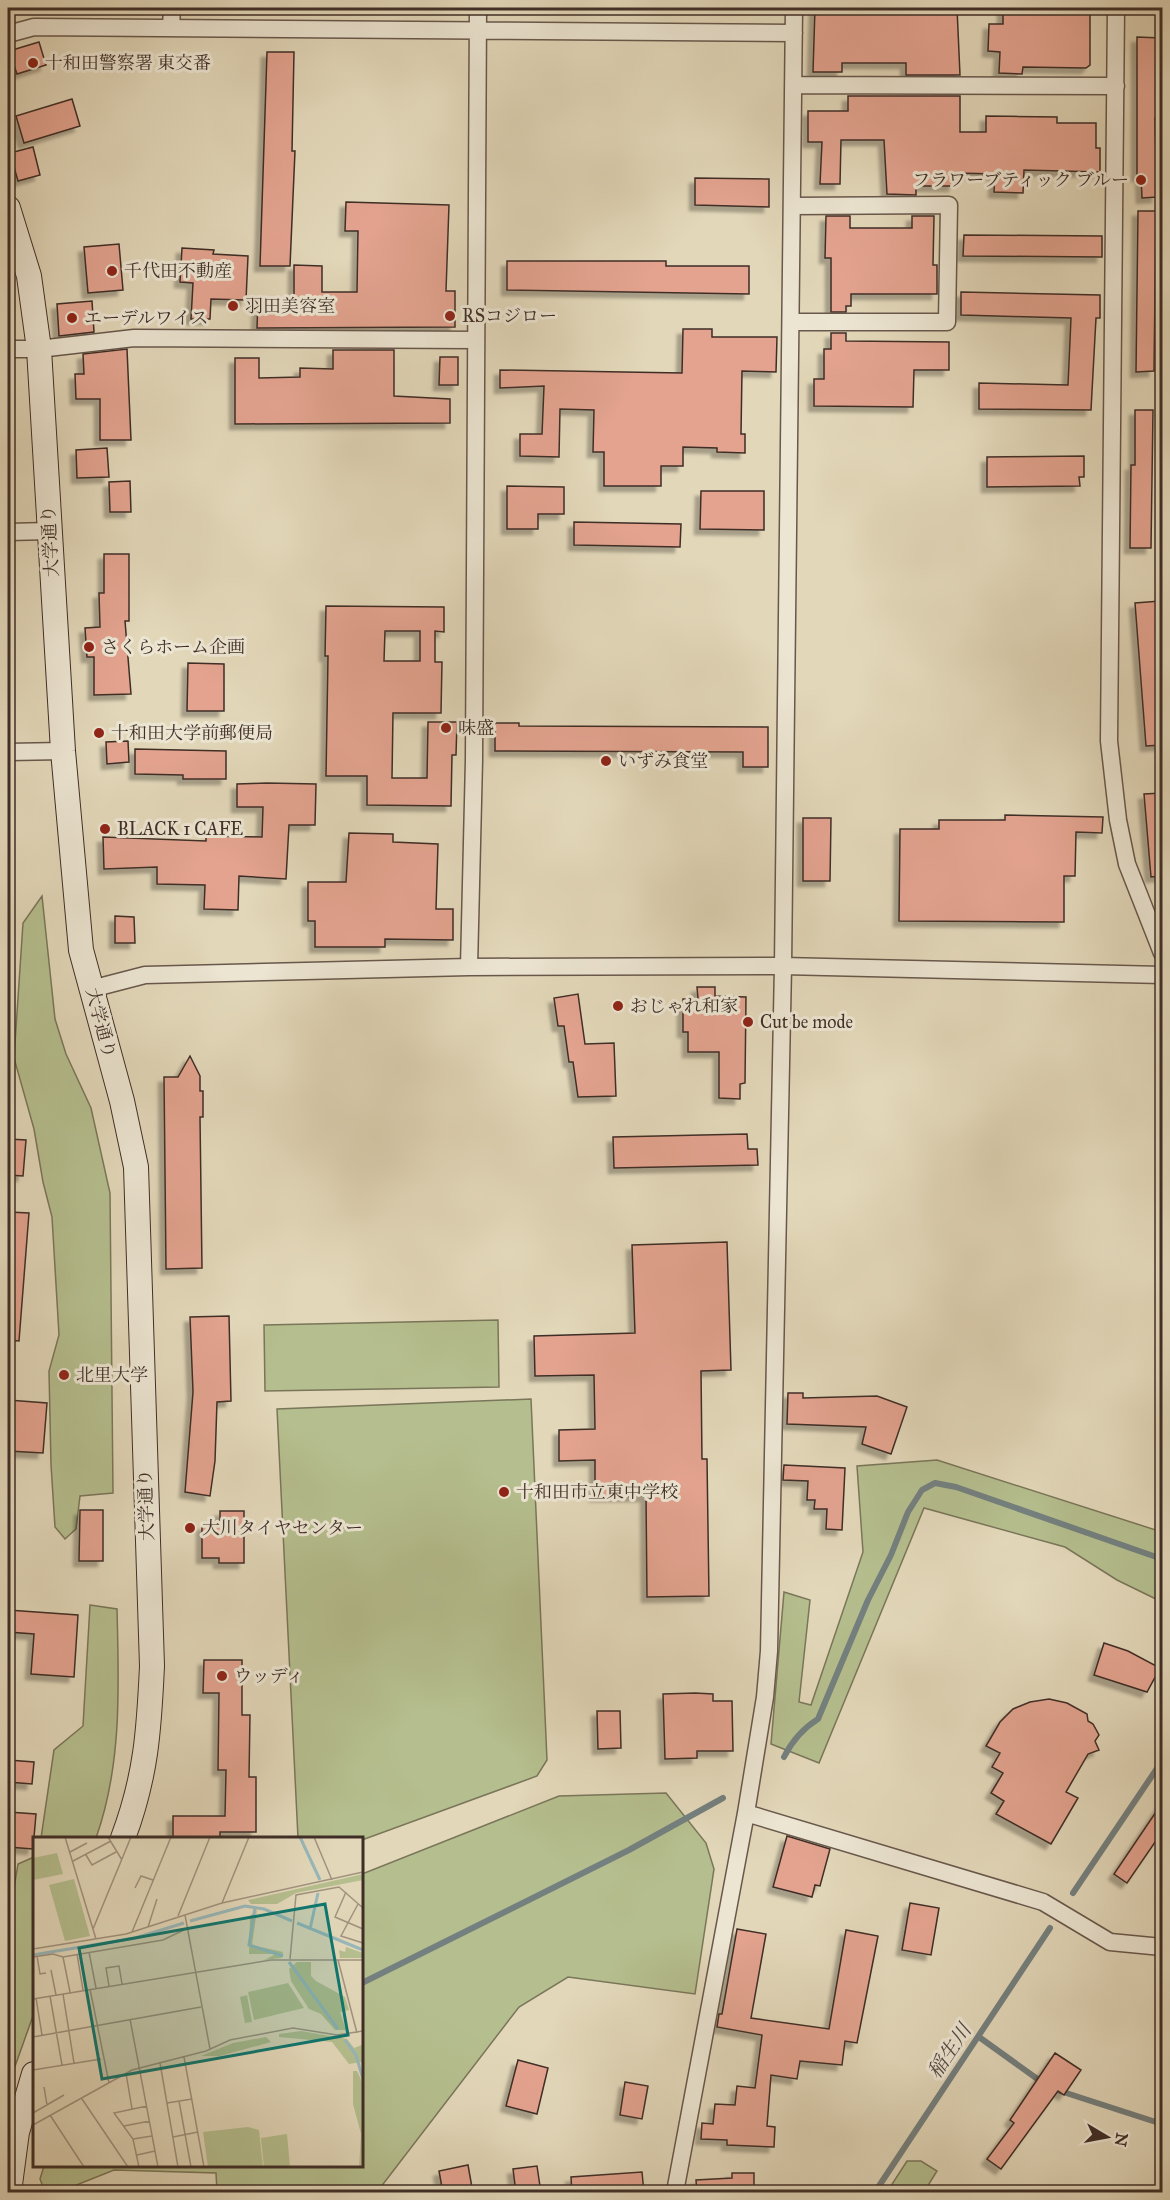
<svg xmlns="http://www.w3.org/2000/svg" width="1170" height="2200" font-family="'IM FELL Great Primer','Noto Serif JP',serif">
	<defs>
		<filter id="shadow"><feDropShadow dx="-5.5" dy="5.5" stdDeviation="1.5" flood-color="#0004"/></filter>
	</defs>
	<rect width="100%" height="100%" fill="#e2d7b9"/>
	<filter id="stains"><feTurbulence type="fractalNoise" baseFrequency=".00333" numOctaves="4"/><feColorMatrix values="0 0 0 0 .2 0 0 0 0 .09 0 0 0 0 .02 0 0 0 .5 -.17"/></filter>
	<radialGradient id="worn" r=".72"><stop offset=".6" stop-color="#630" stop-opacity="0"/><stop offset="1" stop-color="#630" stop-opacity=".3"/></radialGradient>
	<path fill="#b5be8e" stroke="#7a765a" stroke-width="1.5" d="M42,896L55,1019L66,1054L91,1108L110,1193L113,1493L80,1496L76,1529L65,1539L55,1527L51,1465L49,1371L59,1335L52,1217L43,1182L34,1129L14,1058L23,923Z
		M498,1320L499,1387L265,1391L264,1325Z
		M531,1399L547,1760L537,1776L362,1840L298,1838L277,1409Z
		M937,1460L1162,1532V1602L1117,1580L1065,1547L924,1508L819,1763L771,1744L784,1592L810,1600L799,1702L811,1705L863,1552L857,1466Z
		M90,1605L117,1609C119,1687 122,1765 96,1838H41L54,1750L83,1726Z
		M666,1793L706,1843L714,1869L695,1994L568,1977L519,2007L377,2192H217L216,2173L114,2170L59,2192H45L40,2179L44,2166H362V1874L559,1796Z
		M34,1857V2013L8,2086V1924L18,1864Z
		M907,2161H921L937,2171L924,2192H887Z"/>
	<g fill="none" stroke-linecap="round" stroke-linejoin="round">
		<path stroke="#74807f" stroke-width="6" d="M784,1757C792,1741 802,1729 818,1719L868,1600L891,1555L908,1512L922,1490L935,1483L956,1487L1162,1559
			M1073,1893L1162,1761
			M362,1983L629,1850L723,1798
			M979,2037L1043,2083
			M1060,2091L1162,2124
			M875,2192L1050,1928"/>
	</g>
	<path fill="#e3a38f" stroke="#3f2e27" stroke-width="1.5" fill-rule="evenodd" filter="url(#shadow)" d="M815,8H957L960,75H906V63H842V72H813Z
		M1003,8H1090V65L1086,68L1023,67L1022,74L999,73L1000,52L988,51L989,24H1003Z
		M1137,37L1161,38L1160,118H1155L1157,197L1142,198L1141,176H1137Z
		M39,42L46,65L17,74L9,51Z
		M267,52H294L292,151H295L290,266H260Z
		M848,96H960V132H986V116L1057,117V123H1096V148H1100V172L1024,170L1023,193L994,192L995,174L955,173L954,186H916V195L887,194L884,140H841L840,184H820L822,142H808V111H848Z
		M72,99L80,126L24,143L16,116Z
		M33,147L40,175L18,181L10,153Z
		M695,178L769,179V207L695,205Z
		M346,202L449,205L446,291H455V327L257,328L258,299H294V265L322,266V292H357L358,231H345Z
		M1138,211H1156L1154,371L1136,372Z
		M826,216H850V228H912V216H934L933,265H937V294H851V306H846V312H831V258H825Z
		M964,235L1102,236V257L963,256Z
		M119,244L123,290L88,293L84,247Z
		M182,248L214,250L213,254L248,256L246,300L211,299L210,319H191L193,283L180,282Z
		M507,261H666V266H749V294L507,290Z
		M961,292L1100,295V318H1096L1091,410L979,409V383L1068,385L1071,318L961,315Z
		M92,301L94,332L59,336L57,304Z
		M683,329H712V337H777L776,372L742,371L741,434H745V453L717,452V448L683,447V466H661V486H604V452H593L594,410L560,409L559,457L520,456V434H542L544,386L500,388V370L682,373Z
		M831,333H846V341L949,342V370H914L913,407L814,406V379H824V349H831Z
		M127,349L131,440H100V399H76L75,374H84L83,354Z
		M333,350H394V396L450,399V423L235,424V358H259V378L300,377V368L333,369Z
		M440,357H458V385H439Z
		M1135,410H1153L1151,548H1130L1131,465H1135Z
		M107,448L109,477L77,478L76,450Z
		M1084,456V477H1079L1080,486L987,487V457Z
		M130,481L131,512H110L109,482Z
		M507,486L564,487V514H538V529H507Z
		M701,491H764V530L700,529Z
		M574,522L681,524L680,547L574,545Z
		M104,554H129V621H125L131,694L94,695V657H87L85,628L100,627L99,593H104Z
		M1160,601L1162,745L1146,746L1135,603Z
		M326,606L444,607V632L435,631V662H442L441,713H393L392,778H427L428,722H457L456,755H452L451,806L367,805V776H326L328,656H325ZM385,631H420V661H384Z
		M188,663L224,664V711H187Z
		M495,723H519V726L768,727V767H743V752L495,751Z
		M128,741L129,762L107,764L106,742Z
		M135,749L226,751V779H183V775L135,774Z
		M267,783L316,784L315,825H289L286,879L239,876L238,910L204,909L205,885L157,884V867L104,869L103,837L206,841V836L262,837L263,807H237V784Z
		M1162,793V876L1151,877L1144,794Z
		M1005,815L1103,817L1102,833L1076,832L1075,876H1064V922L899,921L900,829H939V820H1005Z
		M803,818H831L830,881H803Z
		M349,833L393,834V842L438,844L436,909H453V940L385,939V947H315V921H308V882H346Z
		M115,916L134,917L135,943H115Z
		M697,987H715V996L746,997L745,1083L740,1084V1099L719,1098V1052H688V1032H683V999H698Z
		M578,994L585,1044L614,1043L616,1096L578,1097L573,1062H569L564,1026H558L554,998Z
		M190,1056L200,1076V1091H203V1117H200L202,1268L166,1269L164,1077H178Z
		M747,1134L748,1149H757L758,1165L614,1168L613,1137Z
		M8,1139L26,1140L23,1176L8,1175Z
		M8,1212L29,1213L19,1341L8,1340Z
		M727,1242L731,1370L701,1371L702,1459H707L709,1596L647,1597L646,1496H595V1460L559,1461V1430L595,1429L594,1375L535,1376L534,1336L635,1333L632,1245Z
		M229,1316L231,1401L217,1402L215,1461L210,1496L185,1492L193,1392L190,1317Z
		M788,1393H803V1398L877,1396L907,1407L891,1454L862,1444L866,1427L787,1424Z
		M8,1400L47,1403L43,1453L8,1451Z
		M784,1465L845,1468L842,1530L826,1529L827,1509H814L815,1500H807L808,1481L783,1480Z
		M80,1510H103V1561H79Z
		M220,1511H244V1563H219V1558H202V1525H220Z
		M8,1610L78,1615L74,1677L31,1674L34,1634L8,1632Z
		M1104,1643L1128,1651L1160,1668L1147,1692L1094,1675Z
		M204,1660H242V1715H250L249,1777H256V1832H220V1839L173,1837V1816H225L226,1770H218L219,1693H203Z
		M695,1693L713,1694V1701H732L733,1751H697V1758L665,1759L663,1694Z
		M1049,1699L1067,1703L1087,1714L1088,1721L1093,1724L1099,1735L1095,1741L1099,1750L1088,1754L1066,1792L1078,1798L1051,1844L996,1814L1004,1801L991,1793L1003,1773L992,1767L1000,1753L986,1746L1000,1722L1013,1709L1030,1702Z
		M597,1711H620L621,1748L598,1749Z
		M8,1760L34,1762L32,1784L8,1782Z
		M1162,1803V1832L1127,1883L1114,1874Z
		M8,1812L36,1814L33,1849L8,1847Z
		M787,1836L830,1849L820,1886L815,1885L812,1897L773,1887Z
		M910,1903L939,1908L931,1955L902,1950Z
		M737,1929L766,1934L751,2018L829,2029L846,1930L878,1936L857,2043L845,2041L842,2065L800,2061L797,2079L771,2075L767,2126L775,2127L774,2147L727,2145V2140L701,2139L702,2123L713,2124L715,2104L735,2105L737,2086L755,2088L762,2035L717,2027L719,2014H722Z
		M1055,2053L1081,2070L1064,2095L1058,2091L1001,2169L987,2159L1014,2123L1010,2120Z
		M518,2060L548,2068L537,2114L506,2106Z
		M625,2082L648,2086L642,2119L620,2115Z
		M468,2165L473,2193H443L439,2171Z
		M537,2166L541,2193H516L513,2169Z
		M642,2172L644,2193H572L571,2177Z
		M732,2173H754V2193H697L696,2180L732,2178Z"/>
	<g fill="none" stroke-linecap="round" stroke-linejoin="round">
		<defs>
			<path id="street" d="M1116,8L1109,741L1118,820L1127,864L1162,953
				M171,27L172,8
				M8,34L34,27L794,33
				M793,85L1116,86
				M791,322H947L949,205L792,206
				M8,349H39L134,338L476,340
				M8,532L49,531
				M8,752L63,751
				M469,967L474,760L478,8
				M91,989L145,975L469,967L783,966L1162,975
				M746,1813L1043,1902L1110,1942L1162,1947
				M675,2192L746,1813L765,1697L769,1651L783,966L794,8"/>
			<path id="secondary" d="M8,208L29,276L39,349L63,751L81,950L122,1101L136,1167L152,1666C149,1731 146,1777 123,1838
				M9,2192L17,2132L34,2074"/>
		</defs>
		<use href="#street" stroke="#68584c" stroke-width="19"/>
		<use href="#secondary" stroke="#3f2e27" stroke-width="26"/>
		<use href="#street" stroke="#ece5d2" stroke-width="16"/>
		<use href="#secondary" stroke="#ece5d2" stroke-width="24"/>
	</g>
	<g fill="#8f2418" stroke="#ece5d2" stroke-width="2">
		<circle cx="33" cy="63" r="6"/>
		<circle cx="1141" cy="180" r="6"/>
		<circle cx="112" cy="271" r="6"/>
		<circle cx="233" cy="306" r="6"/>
		<circle cx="450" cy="316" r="6"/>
		<circle cx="72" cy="318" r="6"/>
		<circle cx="89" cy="647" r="6"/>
		<circle cx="446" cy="728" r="6"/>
		<circle cx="99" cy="733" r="6"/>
		<circle cx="606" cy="761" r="6"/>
		<circle cx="105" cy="829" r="6"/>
		<circle cx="618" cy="1006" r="6"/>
		<circle cx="748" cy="1022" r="6"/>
		<circle cx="64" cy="1375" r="6"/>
		<circle cx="504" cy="1492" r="6"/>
		<circle cx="190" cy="1528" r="6"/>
		<circle cx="222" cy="1676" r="6"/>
	</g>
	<g text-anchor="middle" stroke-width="6" stroke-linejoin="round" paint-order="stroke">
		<g font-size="18" fill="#3f2e27" stroke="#ece5d2" text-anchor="start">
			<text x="45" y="69">十和田警察署 東交番</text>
			<text x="1129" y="186" text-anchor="end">フラワーブティック ブルー</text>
			<text x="124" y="277">千代田不動産</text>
			<text x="245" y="312">羽田美容室</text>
			<text x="462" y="322">RSコジロー</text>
			<text x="84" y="324">エーデルワイス</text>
			<text x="101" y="653">さくらホーム企画</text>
			<text x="458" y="734">味盛</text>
			<text x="111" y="739">十和田大学前郵便局</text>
			<text x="618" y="767">いずみ食堂</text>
			<text x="117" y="835">BLACK 1 CAFE</text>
			<text x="630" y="1012">おじゃれ和家</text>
			<text x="760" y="1028">Cut be mode</text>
			<text x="76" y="1381">北里大学</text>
			<text x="516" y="1498">十和田市立東中学校</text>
			<text x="202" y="1534">大川タイヤセンター</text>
			<text x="234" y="1682">ウッディ</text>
		</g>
		<g font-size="18" fill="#3f2e27" stroke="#ece5d2">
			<text transform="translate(50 541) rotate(-93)" y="6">大学通り</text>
			<text transform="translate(101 1023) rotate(75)" y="6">大学通り</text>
			<text transform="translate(146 1505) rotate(-92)" y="6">大学通り</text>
		</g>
		<g font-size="20" font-style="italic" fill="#514944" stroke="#ece5d2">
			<text transform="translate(949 2051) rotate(-56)" y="7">稲生川</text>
		</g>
	</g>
	<g transform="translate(33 1837)">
		<rect width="330" height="330" fill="#e2d7b9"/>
		<path d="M24,16L30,37L0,43V21ZM330,37V43L263,56L244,67H218L215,63ZM41,42L57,99L32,104L16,48ZM224,73L219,108L250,115L248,121L231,123L243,117H216L217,79ZM313,110L330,116V121H307L306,113L312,115ZM264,125H278V139L283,144L312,160L316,173L307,175L313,193H302L288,177L276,172L258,144L256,132ZM255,146L271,171L221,183L215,155ZM214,158L219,185L212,186L207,160ZM268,194L314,202L321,211L329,208L330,231L328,225L316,227L299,205L246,200V197ZM233,200L238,205L187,219H168L200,206ZM320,234H324L330,247V330H326L328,297L320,267ZM215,290L226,293L230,330H175L170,295ZM254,297L257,330H231L228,301Z" fill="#b5be8e"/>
		<path fill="none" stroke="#98b7b9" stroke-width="3" d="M267,0L287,43M222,70L216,108L250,119M157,84L212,69L231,72L259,84M264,86L330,113M277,92L285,56M0,118L102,101L151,86M256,125L305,192M312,203L323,218L330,242"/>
		<path fill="none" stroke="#a1937f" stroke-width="1.5" d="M32,0L63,102M75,0L89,23M281,0L299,43M37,15L54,6M53,18L59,28L83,15M40,24L78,4M102,51L108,39L120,43M313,55L302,80L330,92M189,66L216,0M325,67L308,99L330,106M152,78L177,212M145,79L177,0M115,90L124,62M60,92L98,0M99,95L138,0M0,112L93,97L189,66L330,35M56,115L63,151M44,117L50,153M4,119L7,137L13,136M0,120L20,117L30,120L130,103L155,91M30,120L37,155M257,122L263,58L306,50L330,71M305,123L324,196M18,133L23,158M76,149L73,131L86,129L89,147M57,152L76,246M30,157L41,226M17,159L29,228M3,161L9,198M0,162L238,123H330M97,182L125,330M0,200L168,170M151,220L171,330M127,226L145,330M0,233L68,222M93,236L99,272M11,250L14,268M49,262L95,330M146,264L158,330M134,266L159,262M0,276L31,258M17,278L51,330M0,288L99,233L173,214L197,203L260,191L304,198L330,194M91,289L117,284M140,300L165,295M100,302L119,299M104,318L122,314M106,330L100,302L81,276L114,269"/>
		<path fill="#0f766e" fill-opacity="0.15" stroke="#0f766e" stroke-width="3" d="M292,67L315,198L69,242L46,111Z"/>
		<rect width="330" height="330" fill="none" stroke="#3f2e27" stroke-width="3"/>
	</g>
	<rect width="1170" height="2200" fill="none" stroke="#e2d7b9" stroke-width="30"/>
	<rect x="9" y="9" width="1152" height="2182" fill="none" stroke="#3f2e27" stroke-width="3"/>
	<rect x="15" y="15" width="1140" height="2170" fill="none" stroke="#3f2e27" stroke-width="1.5"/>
	<g transform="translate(1107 2137) rotate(100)" stroke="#ece5d2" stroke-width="4.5" paint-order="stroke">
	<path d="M0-4.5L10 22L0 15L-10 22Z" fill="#3f2e27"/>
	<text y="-9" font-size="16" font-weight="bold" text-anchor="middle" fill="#3f2e27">N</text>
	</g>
	<rect width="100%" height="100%" filter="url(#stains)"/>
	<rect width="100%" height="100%" fill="url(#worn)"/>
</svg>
